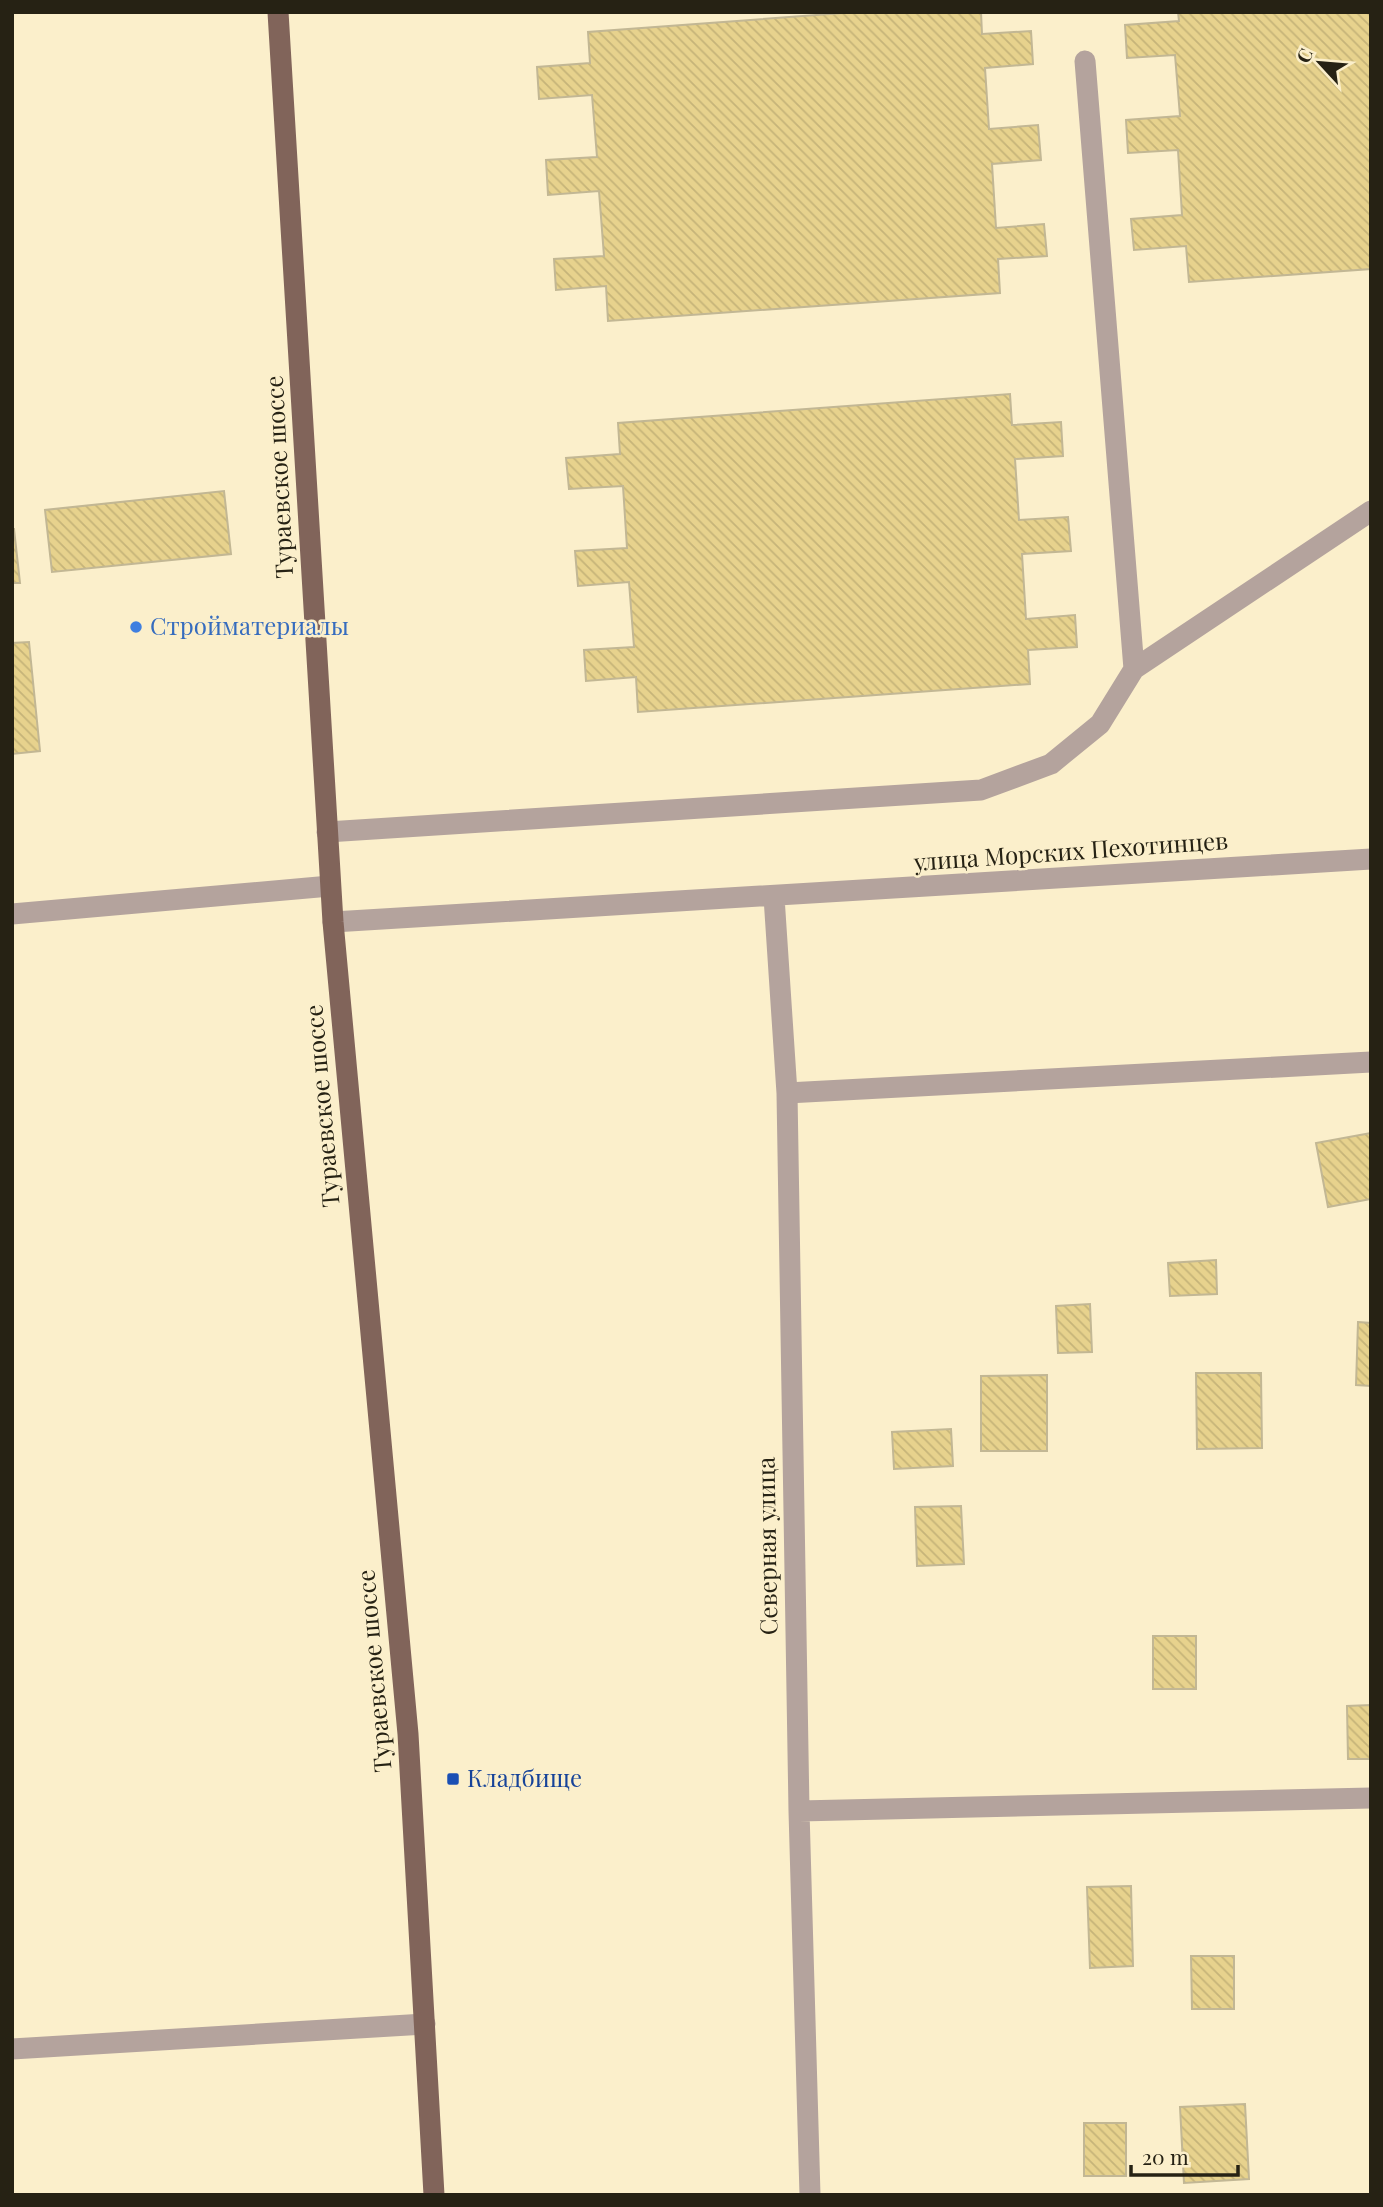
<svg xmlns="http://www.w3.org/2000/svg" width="1383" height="2207" font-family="'Playfair Display',serif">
	<defs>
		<pattern id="building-back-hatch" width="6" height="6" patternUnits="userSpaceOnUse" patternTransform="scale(1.75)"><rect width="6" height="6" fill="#e7d28d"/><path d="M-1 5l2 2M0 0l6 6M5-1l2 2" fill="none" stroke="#c6b479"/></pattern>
	</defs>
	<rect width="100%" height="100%" fill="#fbefcb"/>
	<path fill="url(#building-back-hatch)" stroke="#c2b794" stroke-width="2" d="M857,12H981L982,34L1031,31L1033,64L985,68L989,129L1038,125L1041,160L992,164L996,228L1044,224L1047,256L998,259L1000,293L608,321L606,286L556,290L554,259L604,256L599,191L548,195L546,160L597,157L592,95L539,99L537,67L590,63L588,32Z
		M1178,12H1371V269L1189,282L1186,246L1134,250L1131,219L1182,215L1178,150L1128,153L1126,120L1180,116L1175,55L1127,58L1125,25L1179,21Z
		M1010,394L1012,425L1061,422L1063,456L1015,459L1019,520L1068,517L1071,551L1022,554L1026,619L1075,615L1077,647L1028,650L1030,684L638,712L636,677L586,681L584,650L634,647L629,582L578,586L575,551L627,548L623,486L569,489L566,458L620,454L618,423Z
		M224,491L231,554L52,572L45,510Z
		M12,529H14L20,583H12Z
		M29,642L40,751L12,754V643Z
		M1371,1133V1199L1328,1207L1316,1143Z
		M1216,1260L1217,1294L1170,1296L1168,1263Z
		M1090,1304L1092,1352L1058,1353L1056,1306Z
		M1358,1322L1371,1323V1386L1356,1385Z
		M1196,1373H1261L1262,1448L1197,1449Z
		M1047,1375V1451H981V1376Z
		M951,1429L953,1466L894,1469L892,1432Z
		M961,1506L964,1564L917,1566L915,1507Z
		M1153,1636H1196V1689H1153Z
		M1371,1705V1759H1348L1347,1706Z
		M1131,1886L1133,1966L1090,1968L1087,1887Z
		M1191,1956H1234V2009H1192Z
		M1245,2104L1249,2179L1184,2183L1180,2107Z
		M1084,2123H1126V2176H1084Z"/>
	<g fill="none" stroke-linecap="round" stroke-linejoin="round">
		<path stroke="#b4a39d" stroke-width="21" d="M1134,669L1371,511
			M327,832L981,790L1051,764L1100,724L1134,669L1085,61
			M774,897L787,1093L799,1811L810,2195
			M12,914L330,886
			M333,922L1371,859
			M787,1093L1371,1062
			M799,1811L1371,1798
			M12,2049L425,2024"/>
		<path stroke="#81645a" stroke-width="21" d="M278,12L333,922L408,1734L434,2195"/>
	</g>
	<circle fill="#3f7fe0" stroke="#fbefcb" stroke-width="2.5" cx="136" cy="627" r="7"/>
	<rect fill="#1a4fb4" stroke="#fbefcb" stroke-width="2.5" x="446" y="1772" width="14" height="14" rx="3.5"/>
	<g text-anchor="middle" stroke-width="5" stroke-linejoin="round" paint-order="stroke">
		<g font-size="24" fill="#262214" stroke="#fbefcb">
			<text transform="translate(280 477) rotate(-93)" y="8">Тураевское шоссе</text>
			<text transform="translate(1071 852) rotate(-4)" y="8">улица Морских Пехотинцев</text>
			<text transform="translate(323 1106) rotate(-95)" y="8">Тураевское шоссе</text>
			<text transform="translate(768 1546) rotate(-91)" y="8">Северная улица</text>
			<text transform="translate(375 1671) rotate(-95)" y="8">Тураевское шоссе</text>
		</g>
		<g font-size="24" fill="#366cbe" stroke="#fbefcb" text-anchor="start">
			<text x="150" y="635">Стройматериалы</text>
		</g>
		<g font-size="24" fill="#164399" stroke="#fbefcb" text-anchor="start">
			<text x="467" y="1787">Кладбище</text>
		</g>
	</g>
	<rect width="1383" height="2207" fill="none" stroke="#262214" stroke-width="28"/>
	<g transform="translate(1320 63) rotate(296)" stroke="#fbefcb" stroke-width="5" paint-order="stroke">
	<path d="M0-5L12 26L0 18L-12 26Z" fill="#262214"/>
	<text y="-10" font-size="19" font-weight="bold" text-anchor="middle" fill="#262214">С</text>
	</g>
	<path d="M1131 2165v10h107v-10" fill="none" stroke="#262214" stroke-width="3.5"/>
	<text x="1142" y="2165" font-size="21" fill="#262214" stroke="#fbefcb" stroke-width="5" paint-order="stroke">20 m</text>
</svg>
